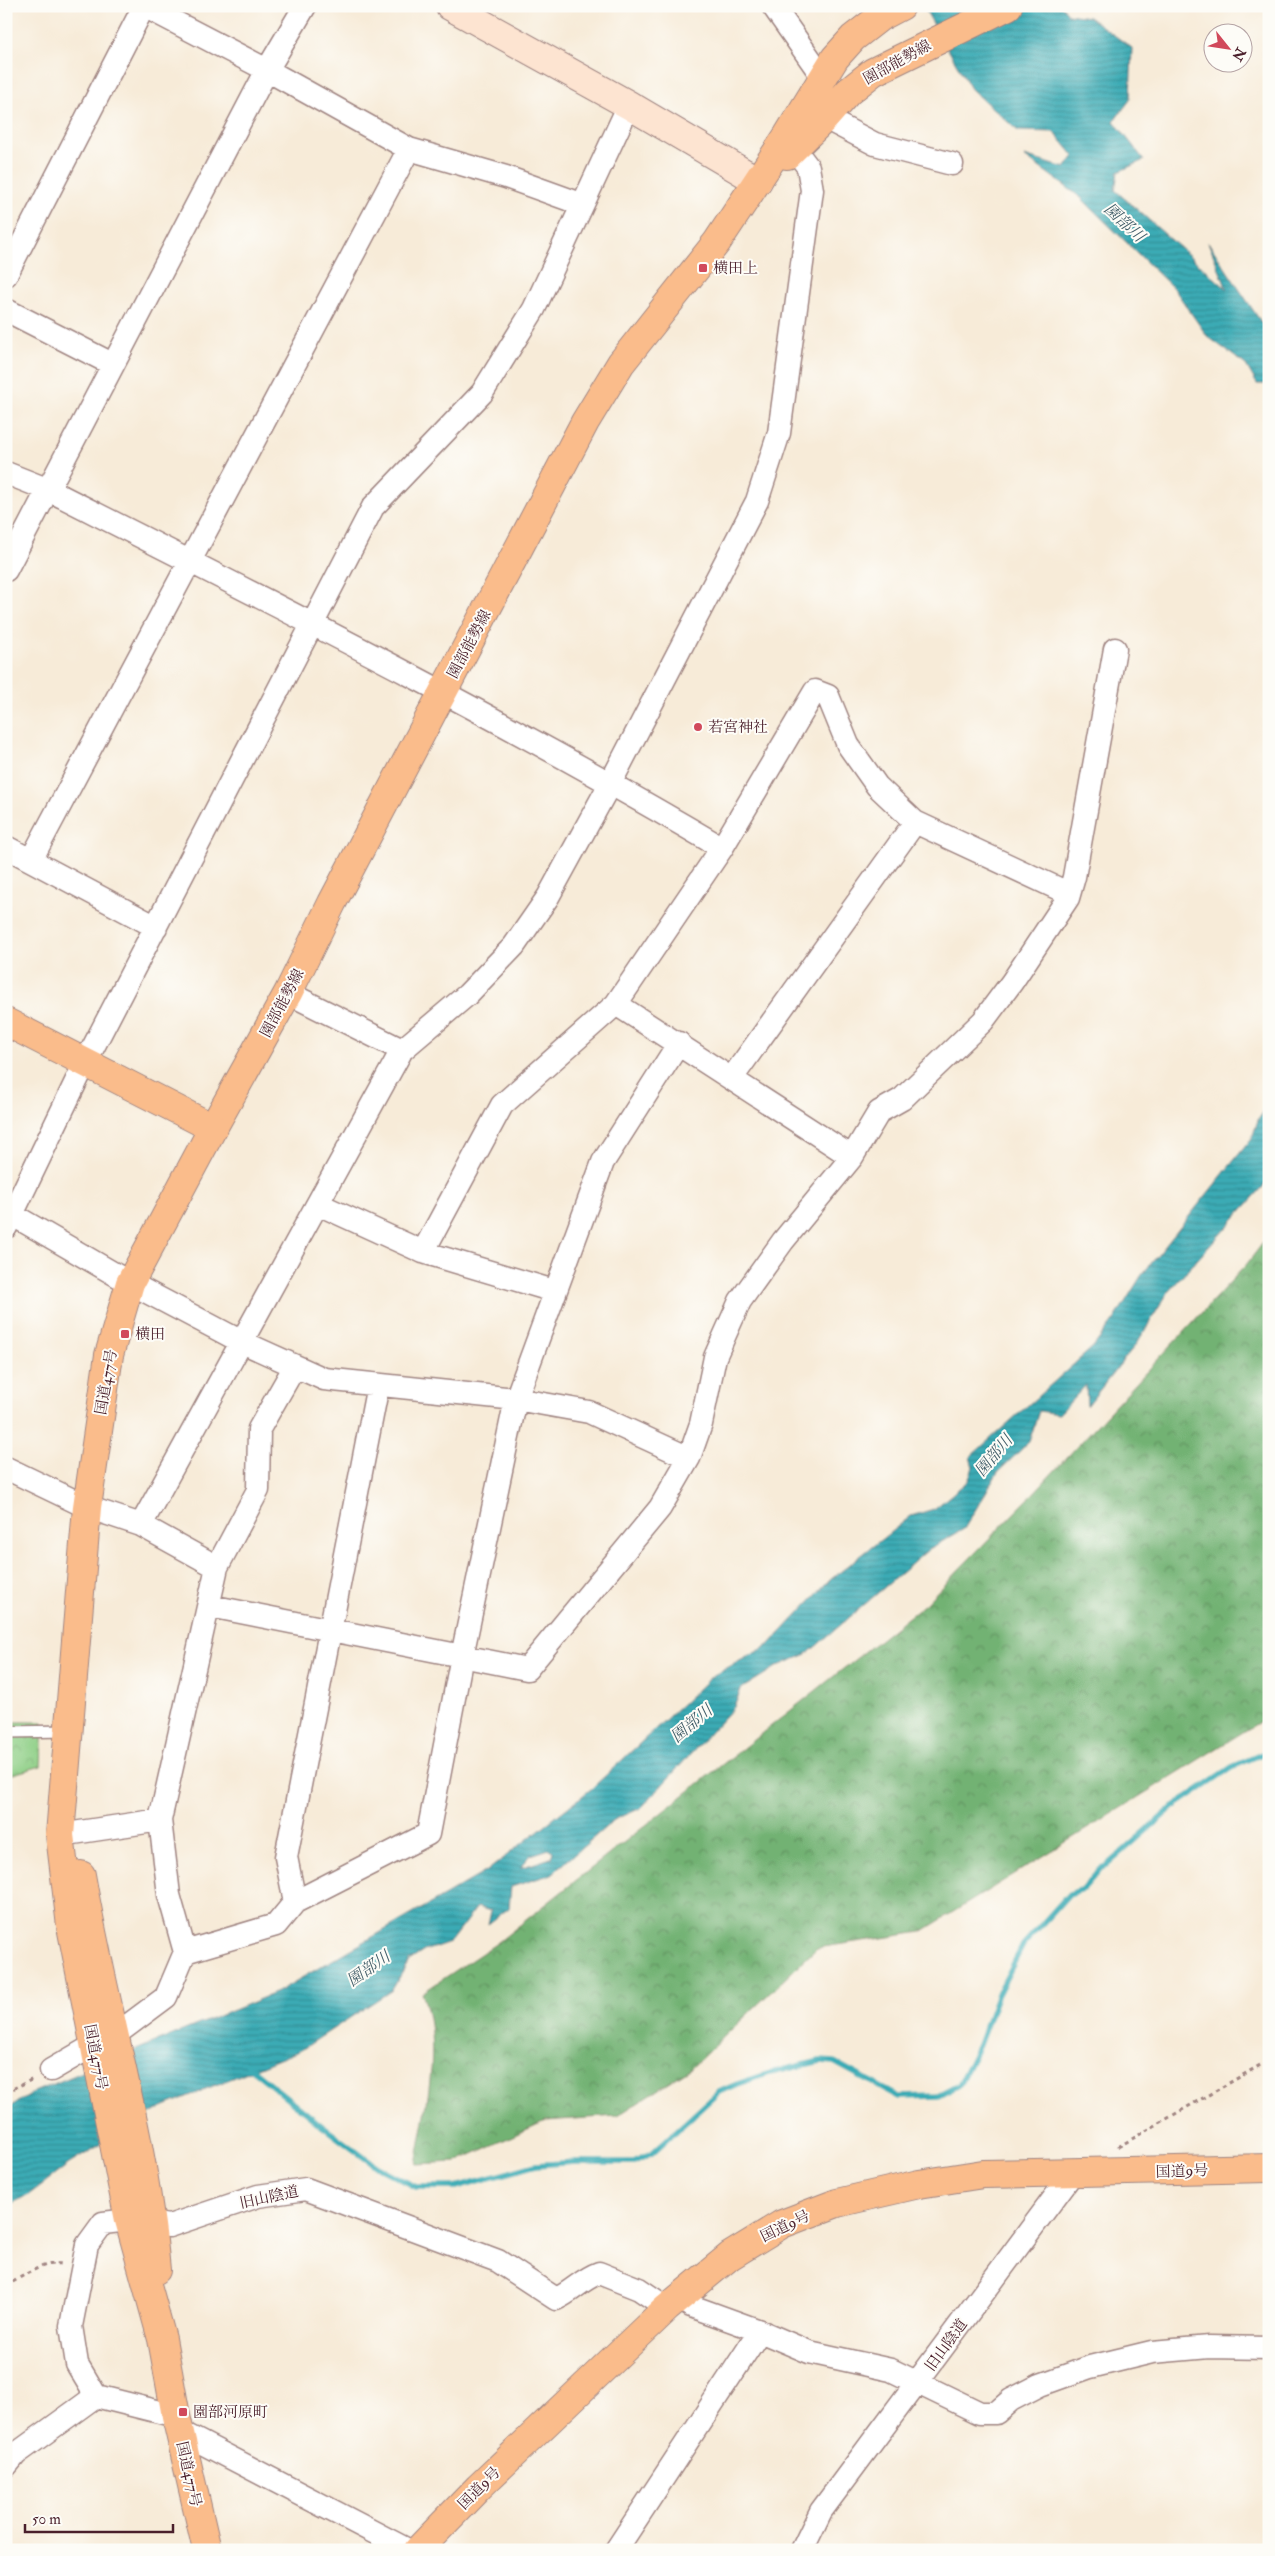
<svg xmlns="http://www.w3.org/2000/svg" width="1275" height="2556" font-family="'IM FELL Double Pica','Noto Serif JP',serif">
	<defs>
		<pattern id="forest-crowns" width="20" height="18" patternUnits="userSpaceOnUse" patternTransform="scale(1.25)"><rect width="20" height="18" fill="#72b273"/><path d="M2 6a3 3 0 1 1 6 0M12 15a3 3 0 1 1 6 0" fill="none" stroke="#60905f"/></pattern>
		<pattern id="park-crowns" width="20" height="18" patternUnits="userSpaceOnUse" patternTransform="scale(1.25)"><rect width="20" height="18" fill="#8ecf86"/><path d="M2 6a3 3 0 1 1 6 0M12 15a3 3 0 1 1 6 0" fill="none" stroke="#7cb174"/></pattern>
		<pattern id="water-rules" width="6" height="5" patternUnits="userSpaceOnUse" patternTransform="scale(1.25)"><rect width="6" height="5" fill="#3aabb5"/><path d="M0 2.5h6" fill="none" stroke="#338b93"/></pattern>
	</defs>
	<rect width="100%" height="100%" fill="#fdfcf7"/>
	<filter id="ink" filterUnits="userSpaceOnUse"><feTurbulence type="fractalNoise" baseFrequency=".02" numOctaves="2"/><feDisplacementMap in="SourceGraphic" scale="10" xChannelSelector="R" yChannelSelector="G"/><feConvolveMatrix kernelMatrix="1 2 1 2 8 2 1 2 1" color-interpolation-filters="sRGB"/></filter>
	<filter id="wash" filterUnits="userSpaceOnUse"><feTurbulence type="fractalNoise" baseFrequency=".0096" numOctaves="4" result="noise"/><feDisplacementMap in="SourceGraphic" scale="20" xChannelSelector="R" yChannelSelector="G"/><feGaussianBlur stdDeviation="1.12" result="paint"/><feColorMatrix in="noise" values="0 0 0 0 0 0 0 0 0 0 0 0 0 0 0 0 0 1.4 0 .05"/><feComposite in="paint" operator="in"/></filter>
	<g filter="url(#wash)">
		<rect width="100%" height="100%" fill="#f7ebd8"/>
		<path fill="url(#forest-crowns)" stroke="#5e684f" d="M1269,1235V1716L921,1932L817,1948L690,2069L617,2116L545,2121L456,2162L416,2164C425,2110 443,2046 422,1993L497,1943L925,1604L1029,1498L1246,1265Z"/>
		<path fill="url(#park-crowns)" stroke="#6c7758" d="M6,1722H43L41,1766L6,1776Z"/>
		<path fill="url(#water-rules)" stroke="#426570" fill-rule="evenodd" d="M923,6H1062L1068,14L1089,17L1132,48L1130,100L1114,121L1144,160L1118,172L1115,190L1227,289L1208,242L1269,334V384H1257L1246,365L1207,336L1175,290L1080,197L1024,156L1065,168L1074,156L1054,132L1018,131L971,89Z
			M1269,1104V1178L1262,1188L1169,1291L1137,1343L1087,1406L1086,1385L1059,1414L1039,1411L1029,1442L998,1472L964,1529L929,1549L807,1654L778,1666L741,1689L734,1707L641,1808L614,1820L552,1874L511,1887L509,1908L488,1924L491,1911L477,1907L450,1942L424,1951L409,1961L392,1990L301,2050L162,2107L69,2164L27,2196L6,2206V2109L34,2092L277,1992L487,1871L591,1789L712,1676L769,1645L830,1580L911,1516L934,1509L968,1481L973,1467L970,1457L1093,1347L1114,1320L1141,1276L1252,1138L1258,1120ZM549,1849L553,1851L551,1858L520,1868L531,1855Z"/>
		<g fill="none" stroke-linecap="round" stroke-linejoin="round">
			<path stroke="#3aabb5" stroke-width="5.5" d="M248,2066L322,2126L377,2167L416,2187H456L536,2165L575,2162H634L652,2153L719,2092L737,2084L770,2073L820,2061L834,2062L899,2097L938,2096L959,2085L979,2045L997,1996L1023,1945L1069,1894L1083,1889L1101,1868L1106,1866L1173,1807L1232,1767L1269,1751"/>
		</g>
	</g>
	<g filter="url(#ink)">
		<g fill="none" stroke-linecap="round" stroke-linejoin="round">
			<defs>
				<path id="lane" d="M6,1732L69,1731"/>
				<path id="street" d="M144,6L267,70L409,149L506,177L581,204
					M773,6L822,76
					M825,118L875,144L952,164
					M6,275L144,6
					M6,310L112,364
					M6,473L49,490C276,605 504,719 722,848
					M6,570L267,70L305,6
					M6,847L156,927
					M31,860L409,149
					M288,993L402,1050
					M616,1004L852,1157
					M732,1078L915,822
					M318,1204L423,1252L554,1291
					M6,1211L130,1283L240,1341L324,1379L516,1399L589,1412L689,1458
					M6,1227L85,1063L373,507L482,393L534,309L629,105
					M423,1252L502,1105L616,1004L722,848L815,691L828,696L848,745L877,786L915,822L1059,889L1068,898
					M6,1468L87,1507L141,1525L217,1567
					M141,1525L402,1050L467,995L514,946L548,897L611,782L757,501L779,433L812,190L808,167L786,138
					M210,1606L527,1669L660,1508L689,1458L701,1424L715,1357L740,1301L783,1241L852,1157L879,1112L902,1099L983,1021L1012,982L1068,898L1074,877L1115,649
					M60,1835L160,1820
					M295,1902L286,1857L378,1385
					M185,1952L276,1925L295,1902L428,1834L462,1656L516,1399L603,1162L679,1043
					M51,2070L94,2045L115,2035L166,1997L185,1952L169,1895L160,1820L217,1567L258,1490L259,1429L295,1366
					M679,2298L691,2306L760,2331L809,2352L891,2370L980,2413H996L1011,2400L1040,2385L1090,2367L1152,2352L1209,2347L1269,2348
					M96,2396L77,2364L71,2326L87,2245L103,2223L129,2220L169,2226L258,2196L306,2189L498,2261L556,2299C572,2292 582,2279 599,2273L639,2289L667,2308
					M96,2396L176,2416
					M179,2431L408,2550
					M6,2466L16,2454L96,2396
					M616,2550L760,2331
					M802,2550L821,2511L1072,2174"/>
				<path id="secondary" d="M450,6L629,105L758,181"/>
				<path id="primary" d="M787,155L825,118L848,92L873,72L1008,6
					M213,1128L288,993L332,903L585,422L621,363L717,242L786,138L835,58L853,38L880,17L901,6"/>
				<path id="highway" d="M6,1022L213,1128L130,1283L109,1355L87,1507L60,1835L71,1926L129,2220L162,2339L176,2416L207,2550
					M81,1875C104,2007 144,2136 156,2270
					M418,2550L479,2487L667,2308L730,2256L782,2224L837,2203L919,2184L983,2174L1269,2168"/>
			</defs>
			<use href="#lane" stroke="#a08582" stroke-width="14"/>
			<use href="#street" stroke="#a08582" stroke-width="25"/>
			<use href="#secondary" stroke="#a08582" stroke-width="30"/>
			<use href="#primary" stroke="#a08582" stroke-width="30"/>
			<use href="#highway" stroke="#a08582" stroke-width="30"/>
			<path stroke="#a08582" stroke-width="3" stroke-dasharray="4 4" stroke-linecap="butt" d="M6,2092L33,2079
				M1118,2147L1269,2060
				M6,2286C22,2277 43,2261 62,2264"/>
			<use href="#lane" stroke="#fff" stroke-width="11"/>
			<use href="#street" stroke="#fff" stroke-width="22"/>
			<use href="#secondary" stroke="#fde4d1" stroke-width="28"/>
			<use href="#primary" stroke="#fabc8b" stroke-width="28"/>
			<use href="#highway" stroke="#fabc8b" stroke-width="28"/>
		</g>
	</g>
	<g fill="#d1495b" stroke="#fdfcf7" stroke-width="2">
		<rect x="698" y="263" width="10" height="10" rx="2.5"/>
		<circle cx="698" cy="727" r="5"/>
		<rect x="120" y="1329" width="10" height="10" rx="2.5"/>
		<rect x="178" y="2407" width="10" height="10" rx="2.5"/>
	</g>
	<g text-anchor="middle" stroke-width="4" stroke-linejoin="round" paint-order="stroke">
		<g font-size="15" fill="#4a1f2b" stroke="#fdfcf7">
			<text transform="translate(897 62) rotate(-29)" y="5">園部能勢線</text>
			<text transform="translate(469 644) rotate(-62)" y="5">園部能勢線</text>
			<text transform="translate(282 1003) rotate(-62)" y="5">園部能勢線</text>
			<text transform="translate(106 1382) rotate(-80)" y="5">国道477号</text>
			<text transform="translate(96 2057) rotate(79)" y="5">国道477号</text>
			<text transform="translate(1182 2171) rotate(-2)" y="5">国道9号</text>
			<text transform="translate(269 2197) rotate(-12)" y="5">旧山陰道</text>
			<text transform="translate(785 2226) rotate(-26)" y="5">国道9号</text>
			<text transform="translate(946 2345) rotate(-54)" y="5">旧山陰道</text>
			<text transform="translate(189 2474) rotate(77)" y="5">国道477号</text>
			<text transform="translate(479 2488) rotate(-45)" y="5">国道9号</text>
		</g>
		<g font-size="15" fill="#4a1f2b" stroke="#fdfcf7" text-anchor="start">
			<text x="713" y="273">横田上</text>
			<text x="708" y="732">若宮神社</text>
			<text x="135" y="1339">横田</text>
			<text x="193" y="2417">園部河原町</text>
		</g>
		<g font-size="16" font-style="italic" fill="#435e69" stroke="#fdfcf7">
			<text transform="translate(1125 222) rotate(43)" y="6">園部川</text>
			<text transform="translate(993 1455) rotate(-50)" y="6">園部川</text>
			<text transform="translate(691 1723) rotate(-40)" y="6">園部川</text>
			<text transform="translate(368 1968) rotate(-35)" y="6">園部川</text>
		</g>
	</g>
	<rect width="1275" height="2556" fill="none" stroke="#fdfcf7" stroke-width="25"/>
	<g transform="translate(1228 48) rotate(120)"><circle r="24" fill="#fdfcf7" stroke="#b5a4a5"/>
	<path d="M0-4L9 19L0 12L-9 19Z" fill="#d1495b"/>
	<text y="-8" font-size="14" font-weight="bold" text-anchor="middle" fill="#4a1f2b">N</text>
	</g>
	<path d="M25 2524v8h148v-8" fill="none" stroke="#4a1f2b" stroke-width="2.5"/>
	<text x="32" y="2524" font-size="15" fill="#4a1f2b" stroke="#fdfcf7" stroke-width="4" paint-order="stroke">50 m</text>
</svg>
